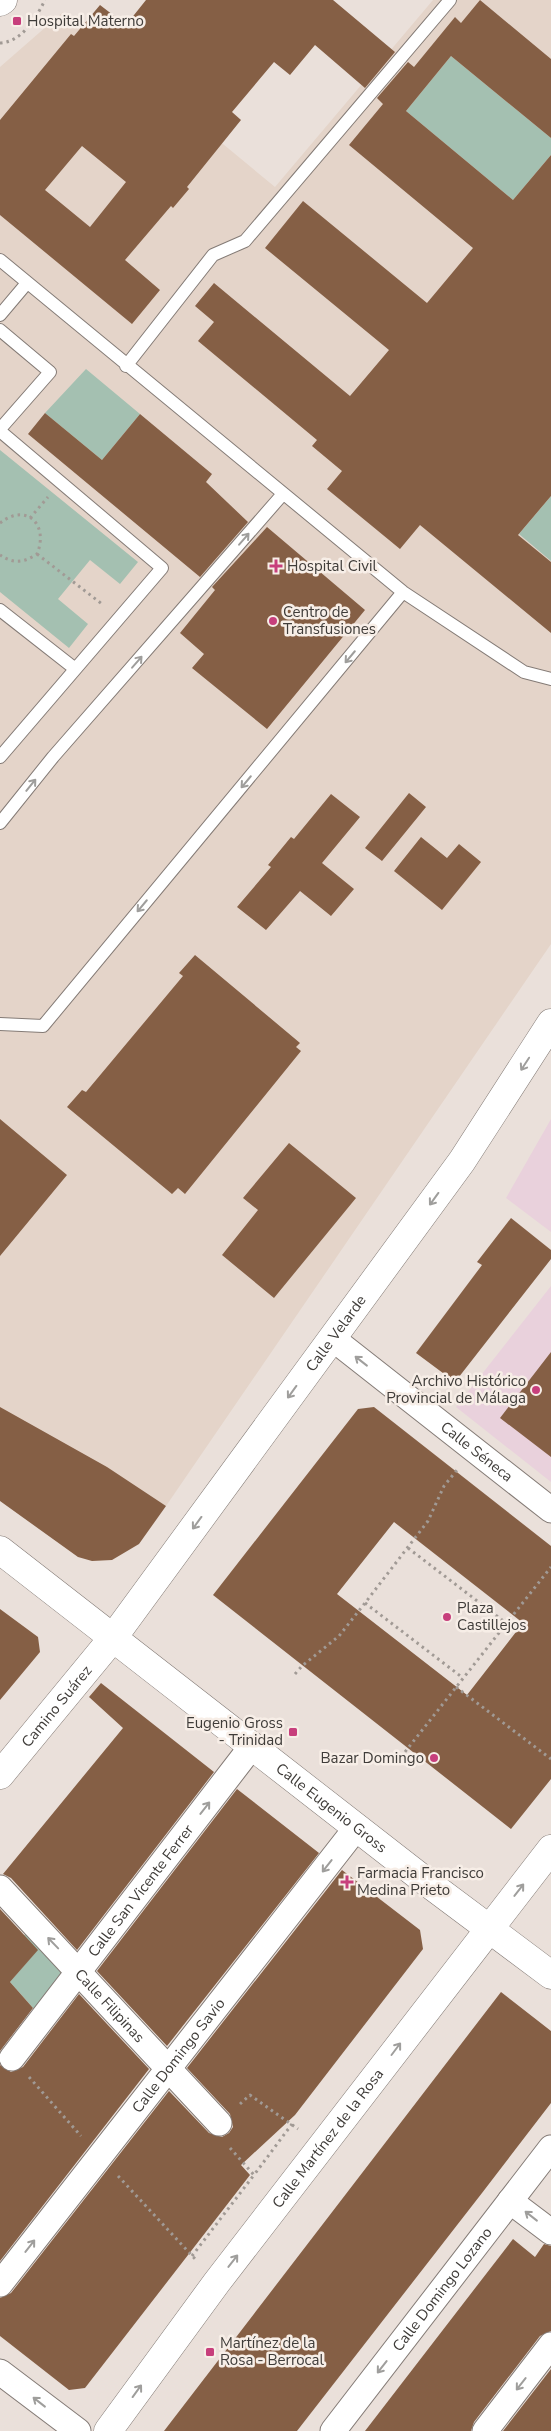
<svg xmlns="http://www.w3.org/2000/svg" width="551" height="2431" font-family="'Nunito Sans',sans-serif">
	<rect width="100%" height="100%" fill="#eae0da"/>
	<path fill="#e9d1dc" d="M551,1119V1232L506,1198Z
		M551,1286V1482L456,1407Z"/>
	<path fill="#e4d4c9" d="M433,0H551V944L166,1506L0,1407V67L63,12L275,187Z"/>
	<path fill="#a4c0b1" d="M451,56L551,138V155L513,200L406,111Z
		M86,369L140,414L102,460L45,413Z
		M0,450L138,562L120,584L90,560L58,599L88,624L69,648L0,592Z
		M551,496V561L519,534Z
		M26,1933L64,1971L34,2009L10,1982L34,1954L19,1942Z"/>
	<path fill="#855f45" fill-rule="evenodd" d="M146,0H333L395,52L365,88L315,45L290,75L274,62L232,112L241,120L187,187L189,189L173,208L171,206L125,260L160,290L132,324L0,215V120L71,34L74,36L100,5L126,25ZM82,146L126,182L90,227L45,190Z
		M480,0L551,59V138L451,56L406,111L513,200L551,155V496L518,535L551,562V633L420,525L400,549L327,489L342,471L312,446L317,440L198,341L214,322L195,306L214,283L350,396L389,350L265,248L303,201L427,303L473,248L349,145L383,104L377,98L408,62L414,67L455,17L461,23Z
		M45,413L102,460L140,414L212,474L206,482L248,522L200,577L28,434Z
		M267,527L365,610L267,729L192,668L204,654L180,633L215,590L212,587Z
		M409,793L426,807L382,861L365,848Z
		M331,794L360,817L322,863L354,889L331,916L300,891L266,930L237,907L271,867L268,865L291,837L294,839Z
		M421,837L447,858L459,844L481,862L442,910L394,871Z
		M195,955L300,1043L296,1047L301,1051L185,1194L178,1188L172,1194L67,1107L82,1090L86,1092L183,976L179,973Z
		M0,1119L67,1175L0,1256Z
		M289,1143L356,1198L274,1298L222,1255L258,1210L243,1198Z
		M511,1218L551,1250V1259L455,1382L416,1353L482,1265L477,1262Z
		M551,1352V1457L500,1418Z
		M0,1407L107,1467L166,1506L139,1544L112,1560L92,1561L78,1557L0,1501Z
		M374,1407L551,1546V1779L511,1829L213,1595L358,1409ZM394,1522L523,1623L467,1695L337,1594Z
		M0,1609L38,1637L40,1652L0,1700Z
		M101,1683L214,1772L77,1950L11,1878L3,1874L123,1728L89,1697Z
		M237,1789L319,1853L167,2046L97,1971Z
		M342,1870L420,1930L423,1949L295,2115L241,2165L250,2175L85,2388L69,2390L0,2336V2298L11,2293L169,2091L209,2133L222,2137L229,2133L233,2127L230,2114L187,2068Z
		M0,1909L38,1950L10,1982L33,2008L0,2051Z
		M501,1992L551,2031V2103L482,2193L297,2431H164Z
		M79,1994L149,2069L0,2261V2065L11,2072L23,2067Z
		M513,2239L535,2257L544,2244L551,2246V2331L540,2336L474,2422L471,2431H365Z
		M551,2369V2431H503Z"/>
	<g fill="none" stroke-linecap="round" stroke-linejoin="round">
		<defs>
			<path id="lane" d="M0,260L403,592L524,672L551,679
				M0,315L27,283
				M0,330L50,372L0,429
				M126,366L213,255L245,241L450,0
				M0,431L162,568L0,757
				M0,610L74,668
				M0,823L53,757L282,495
				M0,1024L43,1026L403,592"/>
			<g id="street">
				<path id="s1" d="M332,1338L551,1510"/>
				<path id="s2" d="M0,1888L219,2123"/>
				<path id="s3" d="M12,2058L252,1746"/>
				<path d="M510,2201L551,2232"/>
				<path id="s4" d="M0,2284L357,1827"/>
				<path d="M0,2372L78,2431"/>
				<path id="s5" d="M333,2431L551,2148"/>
				<path d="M485,2431L551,2345"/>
			</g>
			<g id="secondary">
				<path d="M0,2L3,0"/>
				<path id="s6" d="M0,1550L424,1880L551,1975"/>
				<path id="s7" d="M0,1775L112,1639L462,1161L551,1023"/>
				<path id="s8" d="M108,2431L217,2282L551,1849"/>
			</g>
		</defs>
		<use href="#lane" stroke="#847b76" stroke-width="14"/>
		<use href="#street" stroke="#847b76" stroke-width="27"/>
		<use href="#secondary" stroke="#847b76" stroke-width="29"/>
		<path stroke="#a19a95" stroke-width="3" stroke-dasharray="2.5 4" stroke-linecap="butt" d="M0,43C22,42 36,18 45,0
			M30,518L48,497
			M0,523C27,502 49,525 37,554C23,563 14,564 0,555
			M37,554L102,604
			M408,1548L506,1623
			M365,1603L463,1678
			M295,1674L302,1666L339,1636L365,1603L428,1521L444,1486L457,1470
			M456,1687L551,1759
			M401,1757L551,1567
			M29,2077L81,2136
			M240,2104L250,2095L298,2129
			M230,2148L254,2175L292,2124
			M118,2176L197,2261
			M192,2256L254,2175"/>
		<use href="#lane" stroke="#fff" stroke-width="12"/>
		<use href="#street" stroke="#fff" stroke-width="25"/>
		<use href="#secondary" stroke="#fff" stroke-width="28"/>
	</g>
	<defs><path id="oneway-shaft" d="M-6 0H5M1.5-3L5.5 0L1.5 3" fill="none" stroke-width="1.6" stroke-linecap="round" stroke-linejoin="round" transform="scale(1.25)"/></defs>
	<g stroke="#9f9e9c">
		<use href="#oneway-shaft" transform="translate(244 539) rotate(-49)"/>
		<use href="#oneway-shaft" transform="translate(350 657) rotate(130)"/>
		<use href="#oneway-shaft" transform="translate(137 662) rotate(-49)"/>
		<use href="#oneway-shaft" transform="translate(246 782) rotate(130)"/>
		<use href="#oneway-shaft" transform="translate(31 785) rotate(-51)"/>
		<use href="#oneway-shaft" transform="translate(142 906) rotate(130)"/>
		<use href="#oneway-shaft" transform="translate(525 1064) rotate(123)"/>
		<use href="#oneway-shaft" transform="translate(434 1199) rotate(126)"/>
		<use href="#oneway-shaft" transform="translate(361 1361) rotate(-142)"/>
		<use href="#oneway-shaft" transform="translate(292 1392) rotate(126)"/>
		<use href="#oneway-shaft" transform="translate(197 1523) rotate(126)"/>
		<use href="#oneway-shaft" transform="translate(205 1808) rotate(-52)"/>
		<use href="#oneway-shaft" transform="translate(327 1866) rotate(128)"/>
		<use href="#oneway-shaft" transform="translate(519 1890) rotate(-52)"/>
		<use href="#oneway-shaft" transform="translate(53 1943) rotate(-134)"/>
		<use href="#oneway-shaft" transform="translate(396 2049) rotate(-53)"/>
		<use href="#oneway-shaft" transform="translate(531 2216) rotate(-142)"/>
		<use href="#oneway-shaft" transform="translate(30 2246) rotate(-52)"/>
		<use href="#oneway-shaft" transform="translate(233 2261) rotate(-52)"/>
		<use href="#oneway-shaft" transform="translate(382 2367) rotate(128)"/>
		<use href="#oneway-shaft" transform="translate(521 2384) rotate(128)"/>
		<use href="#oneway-shaft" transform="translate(137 2391) rotate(-54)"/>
		<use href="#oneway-shaft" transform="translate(39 2402) rotate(-142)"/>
	</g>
	<g fill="#c73f7c" stroke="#f7eee7" stroke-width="2">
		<rect x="12" y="16" width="10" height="10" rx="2.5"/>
		<path d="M273.5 558.5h5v5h5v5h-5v5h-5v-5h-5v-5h5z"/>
		<circle cx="273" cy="621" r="5"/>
		<circle cx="536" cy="1390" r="5"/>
		<circle cx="447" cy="1617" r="5"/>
		<rect x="288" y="1727" width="10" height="10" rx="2.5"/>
		<circle cx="434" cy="1758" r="5"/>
		<path d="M344.5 1874.5h5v5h5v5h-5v5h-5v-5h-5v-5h5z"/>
		<rect x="205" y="2347" width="10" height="10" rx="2.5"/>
	</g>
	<g text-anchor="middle" stroke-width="5" stroke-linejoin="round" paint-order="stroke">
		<g font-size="15" fill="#3f3c39" stroke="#f7eee7" text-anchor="start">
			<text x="27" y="26">Hospital Materno</text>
			<text x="287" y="571">Hospital Civil</text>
			<text x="283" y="617">Centro de<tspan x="283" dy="17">Transfusiones</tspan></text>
			<text x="526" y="1386" text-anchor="end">Archivo Histórico<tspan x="526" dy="17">Provincial de Málaga</tspan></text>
			<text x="457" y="1613">Plaza<tspan x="457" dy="17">Castillejos</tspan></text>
			<text x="283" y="1728" text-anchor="end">Eugenio Gross<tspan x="283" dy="17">- Trinidad</tspan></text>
			<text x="424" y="1763" text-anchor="end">Bazar Domingo</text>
			<text x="357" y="1878">Farmacia Francisco<tspan x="357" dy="17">Medina Prieto</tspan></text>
			<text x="220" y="2348">Martínez de la<tspan x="220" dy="17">Rosa - Berrocal</tspan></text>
		</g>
		<g font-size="15" fill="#3f3c39" stroke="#f7eee7">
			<text dy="5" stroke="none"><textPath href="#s7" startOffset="555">Calle Velarde</textPath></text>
			<text dy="5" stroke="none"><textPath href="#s1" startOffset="184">Calle Séneca</textPath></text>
			<text dy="5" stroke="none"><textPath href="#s7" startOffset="89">Camino Suárez</textPath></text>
			<text dy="5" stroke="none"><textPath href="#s6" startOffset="420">Calle Eugenio Gross</textPath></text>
			<text dy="5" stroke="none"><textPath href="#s3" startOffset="211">Calle San Vicente Ferrer</textPath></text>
			<text dy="5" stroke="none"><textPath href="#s2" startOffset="161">Calle Filipinas</textPath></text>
			<text dy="5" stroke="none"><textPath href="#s4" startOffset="290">Calle Domingo Savio</textPath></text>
			<text dy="5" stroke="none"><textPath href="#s8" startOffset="366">Calle Martínez de la Rosa</textPath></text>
			<text dy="5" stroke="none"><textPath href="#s5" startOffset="179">Calle Domingo Lozano</textPath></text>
		</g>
	</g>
</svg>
